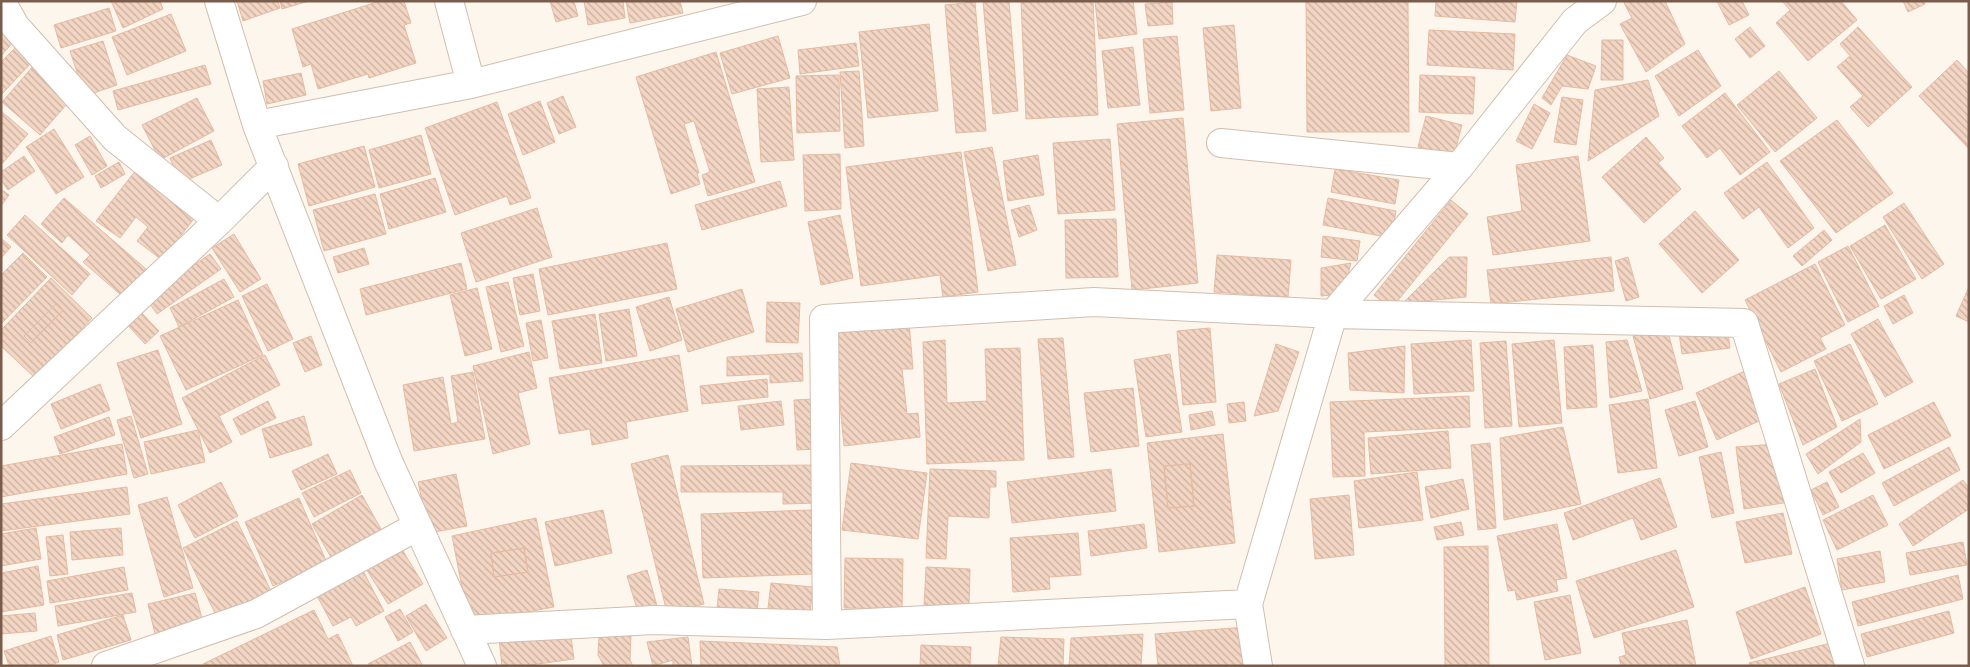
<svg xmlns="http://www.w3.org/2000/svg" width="1970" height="667" font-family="'Open Sans',sans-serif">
	<defs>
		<pattern id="building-back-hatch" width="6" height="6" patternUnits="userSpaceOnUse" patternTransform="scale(1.25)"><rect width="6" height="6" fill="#f3d5c3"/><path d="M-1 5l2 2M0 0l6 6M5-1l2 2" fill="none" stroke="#cab0a1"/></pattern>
	</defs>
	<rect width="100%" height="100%" fill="#fdf6ec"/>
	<path fill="url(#building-back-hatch)" stroke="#e6bba3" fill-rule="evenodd" d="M111,1H160L163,9L123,28Z
		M237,1H278L280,8L243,21Z
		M280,1H309L282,9Z
		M380,1H404L411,23L404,25L416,63L369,78L368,74L318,89L311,64L303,67L292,29Z
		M550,1H574L578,16L556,22Z
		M584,1H623L625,18L588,25Z
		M626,1H680L683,13L630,23Z
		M983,1H1009L1018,111L993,114Z
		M1021,1H1093L1098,115L1026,119Z
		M1095,1H1133L1137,34L1099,39Z
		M1306,1H1408L1409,132H1307Z
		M1436,1H1517L1515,22L1435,16Z
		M1626,1H1665L1685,44L1646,72L1620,24L1632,18L1624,3Z
		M1717,1H1742L1749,15L1729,25Z
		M1782,1H1841L1857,20L1808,61L1776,23L1790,10Z
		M1903,1H1924L1925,4L1908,12Z
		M975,2L986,131L956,133L945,5Z
		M1172,2L1173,24L1148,26L1145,4Z
		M109,8L116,31L61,48L54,25Z
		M171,14L186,51L127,75L112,37Z
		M929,24L938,111L868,118L859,32Z
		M1234,25L1241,108L1211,111L1203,28Z
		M1,27L15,40L1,56Z
		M1750,27L1765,46L1750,58L1735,39Z
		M1858,27L1912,87L1868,127L1850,107L1863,96L1837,67L1850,56L1840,44Z
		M1429,30L1515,34L1513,70L1427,65Z
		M778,36L790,78L732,94L720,53Z
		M1177,36L1184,110L1150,113L1143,39Z
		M1602,40H1623V80H1601Z
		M103,41L117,85L85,96L70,51Z
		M856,43L859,66L800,74L798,50Z
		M17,46L33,61L1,95V62Z
		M1133,47L1140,105L1108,108L1102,51Z
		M1698,50L1721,86L1679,116L1655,76Z
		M716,52L755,182L708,196L702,175L710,172L694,121L684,124L699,173H697L700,184L671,194L636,77Z
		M1567,55L1596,66L1588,89L1562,86L1551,105L1542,98Z
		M1957,60L1969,73V149L1919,96Z
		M35,64L73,97L40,135L2,102Z
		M205,65L211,84L118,110L113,91Z
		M859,71L864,146L845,148L840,72Z
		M1779,71L1817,118L1775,152L1737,105Z
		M301,73L306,95L267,104L263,81Z
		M839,75L840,131L797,133L796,76Z
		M1420,75L1475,77L1473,114L1419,112Z
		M1648,80L1659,116L1588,161L1595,90Z
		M789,87L794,160L761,162L757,89Z
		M1725,93L1770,152L1740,175L1720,148L1707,158L1682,126Z
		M563,96L576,127L559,134L547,103Z
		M1562,97L1583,100L1576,145L1554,142Z
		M197,98L214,131L160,160L142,125Z
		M540,101L555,142L523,155L508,114Z
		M497,102L531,198L510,205L507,196L455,215L425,128Z
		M1534,104L1550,113L1532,149L1516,141Z
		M1,111L28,134L1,165Z
		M1426,116L1462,125L1454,155L1418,147Z
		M1183,118L1198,283L1132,290L1117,124Z
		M1837,120L1893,193L1836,233L1780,161Z
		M54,129L84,177L56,194L26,147Z
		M421,135L431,174L379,188L369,150Z
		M90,136L107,166L92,175L75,145Z
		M1646,137L1664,158L1658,163L1681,189L1644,223L1602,177Z
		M1110,139L1115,210L1058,214L1053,143Z
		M211,140L222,165L180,183L170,158Z
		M364,146L375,187L309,206L298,164Z
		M992,147L1016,265L988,271L964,152Z
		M961,152L978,292L943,297L940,275L861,286L846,167Z
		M840,154L841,209L805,211L803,155Z
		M1038,155L1044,195L1008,201L1003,161Z
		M24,156L35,171L8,190L1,180V172Z
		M1578,156L1590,241L1493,255L1487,217L1522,211L1516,165Z
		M119,162L125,174L101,188L95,176Z
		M1767,162L1814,228L1788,248L1759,207L1743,219L1724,193Z
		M1335,169L1399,180L1395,204L1331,192Z
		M136,170L196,216L162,260L137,241L148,227L136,217L120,238L96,221Z
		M435,178L446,212L389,229L380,194Z
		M780,181L787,206L702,230L695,205Z
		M1,189L9,195L1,206Z
		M375,194L386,234L324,251L313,210Z
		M64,198L146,269L122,296L83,262L90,255L68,235L62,243L41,224Z
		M1328,198L1396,211L1391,238L1323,225Z
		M1451,200L1468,214L1391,309L1374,295Z
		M1904,203L1944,264L1922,279L1883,217Z
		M1029,205L1037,230L1019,237L1011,210Z
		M537,208L552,257L476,282L461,233Z
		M1695,211L1739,260L1702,293L1659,244Z
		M25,215L90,274L72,295L7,235Z
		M840,215L853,278L821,285L808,222Z
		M1116,219L1118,277L1066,278L1065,220Z
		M1885,225L1916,279L1881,299L1850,246Z
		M1824,230L1832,240L1802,266L1793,256Z
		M234,234L261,279L240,292L212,248Z
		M1323,236L1360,241L1357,261L1321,257Z
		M1,238L11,247L1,258Z
		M667,243L677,289L548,315L539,269Z
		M1848,246L1879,306L1848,322L1818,262Z
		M364,248L369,264L338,273L333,257Z
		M23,253L47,277L1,324V275Z
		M210,254L221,269L157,314L146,298Z
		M1217,255L1291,260L1288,297L1214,292Z
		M1449,257H1467L1466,297L1403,303Z
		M1611,257L1614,291L1491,304L1487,270Z
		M1628,257L1639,297L1626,301L1615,261Z
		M461,263L467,289L366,315L360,289Z
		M1351,263L1343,294L1321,296V268Z
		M1815,264L1845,325L1820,338L1826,349L1781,372L1745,300Z
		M533,274L540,311L520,315L513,278Z
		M51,278L92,318L35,378L1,346V330ZM57,303L63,310L31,343L24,336Z
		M224,279L234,297L179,327L170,308Z
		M508,282L524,346L501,352L486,287Z
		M267,284L293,339L268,351L242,296Z
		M477,288L492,349L465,356L450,295Z
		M742,289L754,332L688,352L676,309Z
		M1968,289H1969V322L1956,316Z
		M1904,295L1913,313L1893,324L1884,306Z
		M669,297L682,340L650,351L636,307Z
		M238,300L263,355L186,390L160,336Z
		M767,302L800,303L798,343L766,342Z
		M57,303L63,310L31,343L24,336Z
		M136,307L159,331L145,344L123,320Z
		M629,309L637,356L606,361L599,314Z
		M595,314L602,363L560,369L552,321Z
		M1878,319L1913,382L1885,397L1851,334Z
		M541,320L548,358L533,361L526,323Z
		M909,322L913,369H902L907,414L918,413L920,437L844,446L833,329Z
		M1727,327L1730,348L1682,354L1679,333Z
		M1210,328L1216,402L1183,405L1177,331Z
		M1667,328L1683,389L1650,399L1633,336Z
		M311,336L322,365L305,372L293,343Z
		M1063,338L1074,457L1048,459L1038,339Z
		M945,340L947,403L987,401L985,349L1020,348L1024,460L927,464L923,342Z
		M1471,340L1474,391L1414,394L1411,344Z
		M1554,340L1562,423L1519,427L1512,344Z
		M1627,340L1642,391L1610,398L1606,342Z
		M1506,341L1512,426L1485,428L1480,343Z
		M1276,344L1299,352L1278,411L1254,416Z
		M1850,344L1878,404L1842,421L1814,361Z
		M1593,345L1597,407L1567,409L1564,347Z
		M1405,346L1404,393L1350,390L1348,353Z
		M158,350L182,424L141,438L117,363Z
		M529,352L537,388L518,393L530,444L493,454L473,366Z
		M802,353L803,381L770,383V374L727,376V357Z
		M1170,354L1182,432L1146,437L1134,360Z
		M265,355L280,385L219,416L232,442L210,453L182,398Z
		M679,355L688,411L626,422L628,438L592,445L590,429L559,434L549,378Z
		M1815,369L1837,427L1803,445L1779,384Z
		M1747,370L1768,417L1717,440L1696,393Z
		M473,372L485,439L414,451L403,385L443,377L451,424L458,422L451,376Z
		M767,379L768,397L702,404L700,386Z
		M100,384L110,410L61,429L51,404Z
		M1133,388L1139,446L1091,452L1084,393Z
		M1469,396L1470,427L1364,432L1365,476L1333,477L1330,402Z
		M814,399L818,449L797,450L794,400Z
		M1648,399L1657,468L1618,473L1609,405Z
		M268,401L276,418L241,435L233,419Z
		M781,401L784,425L741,430L738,406Z
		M1695,401L1708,447L1679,456L1665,410Z
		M1244,402L1246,421L1229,423L1227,404Z
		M1934,402L1951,436L1884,469L1868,435Z
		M1212,411L1215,425L1191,430L1189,415Z
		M131,416L148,474L134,478L117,420Z
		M304,416L312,445L270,458L262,429Z
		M109,417L115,435L60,454L54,437Z
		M1860,419L1861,442L1818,474L1806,454Z
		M1563,427L1581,504L1504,520L1500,438Z
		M198,430L205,462L151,474L144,442Z
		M1448,431L1451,468L1371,474L1368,438Z
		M1223,434L1235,543L1159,552L1147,443ZM1190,464L1194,506L1168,508L1164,466Z
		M1490,443L1496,528L1478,530L1471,445Z
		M122,444L127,474L1,497V466Z
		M1776,444L1790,502L1744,509L1736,447Z
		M1949,447L1960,470L1894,506L1882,483Z
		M1721,452L1734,513L1712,518L1699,457Z
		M1863,453L1875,473L1841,493L1829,472Z
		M328,454L337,474L301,490L292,471Z
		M668,455L704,604L667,613L631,464Z
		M851,463L927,473L918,539L842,530Z
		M1190,464L1194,506L1168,508L1164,466Z
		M819,465V503L783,504V492H681V466Z
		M930,469L996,471V487H990L989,518L948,516L946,559L926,558Z
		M1111,469L1116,511L1012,523L1007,482Z
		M350,470L361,493L314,517L302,493Z
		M1417,472L1423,520L1359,528L1354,481Z
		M456,474L467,526L429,533L418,482Z
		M1660,478L1677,527L1641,540L1633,518L1573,540L1564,513Z
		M1463,479L1469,509L1431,518L1425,487Z
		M1963,480L1969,488V509L1913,546L1899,524Z
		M221,482L238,516L195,538L178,505Z
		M1827,482L1839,507L1823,515L1811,490Z
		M127,487L130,514L1,531V504Z
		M362,495L382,531L332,559L312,524Z
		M1349,495L1354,555L1315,559L1310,499Z
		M1873,495L1888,525L1837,550L1823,520Z
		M167,497L193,588L164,597L138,505Z
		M299,498L327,563L273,586L245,522Z
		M603,510L612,553L555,566L545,522Z
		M811,510L814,574L703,578L701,514Z
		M1783,513L1792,554L1745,563L1736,522Z
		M536,518L554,607L469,623L452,536ZM524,548L528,572L494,577L491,553Z
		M237,521L271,591L217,617L183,548Z
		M1461,522L1464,535L1437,540L1434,527Z
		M1144,524L1147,548L1091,556L1088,531Z
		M1557,524L1567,578L1556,580L1558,591L1517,600L1515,590L1508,591L1497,536Z
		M36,528L41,559L1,566V534Z
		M121,528L123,555L72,560L70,532Z
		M1078,533L1081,575L1049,577L1050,589L1013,592L1010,538Z
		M63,535L68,574L50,576L46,537Z
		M1963,542L1967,565L1910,575L1906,553Z
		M400,546L423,584L388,604L365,567Z
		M1488,546L1489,666H1445L1444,547Z
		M524,548L528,572L494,577L491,553Z
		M1676,550L1694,607L1594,638L1576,581Z
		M1880,551L1885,582L1842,590L1837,559Z
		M845,558L903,559L902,609L844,608Z
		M38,566L44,605L1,612V573Z
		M124,567L128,590L50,603L47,581Z
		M361,567L384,611L356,626L351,617L333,626L315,592Z
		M926,567L970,569L969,608L924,607Z
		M647,570L657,606L638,612L627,576Z
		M1958,575L1963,599L1858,626L1852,602Z
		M771,583L813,587L810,613L768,608Z
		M1805,587L1821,634L1751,659L1736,612Z
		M719,589L759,592L757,613L717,609Z
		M132,593L136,612L58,626L55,606Z
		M195,593L203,622L155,634L148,604Z
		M1570,595L1581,653L1545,660L1534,602Z
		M426,604L447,638L426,651L406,616Z
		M400,609L413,632L398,641L385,617Z
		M314,610L328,639L338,634L353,666H204L203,664Z
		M1949,611L1954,633L1867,657L1861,634Z
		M35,613L37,631L1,634V616Z
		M123,615L131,640L63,660L57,635Z
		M1687,620L1696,666H1621L1619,657L1626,655L1622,633Z
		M1246,627L1249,666H1158L1155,634Z
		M570,629L574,659L523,666H502L499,639Z
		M631,634L630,660L633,666H604L598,655L599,637Z
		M1143,634L1141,666H1069L1071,638Z
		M51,636L59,662L49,666H9L4,651Z
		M688,637L692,666H673V660L653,666L647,642Z
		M1001,637L1064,639L1063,666H998Z
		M700,641L837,647L840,666H701Z
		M410,642L423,666H369L368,664Z
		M1831,643L1837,666H1750L1749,663Z
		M921,645L971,647L970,666H920Z"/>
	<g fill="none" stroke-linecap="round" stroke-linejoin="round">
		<defs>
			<path id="street" d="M1,1L15,26L115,138L219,221
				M219,1L257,125L388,461L482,666
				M449,1L471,84
				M257,125L471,84L802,1
				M1221,143L1459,167
				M1,426L219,221L274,166
				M827,625L824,319L1094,302L1333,314L1744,323L1850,666
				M465,630L654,620L827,625L1248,604
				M106,666L256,614L418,526
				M1258,666L1248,604L1333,314L1459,167L1575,21L1602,1"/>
		</defs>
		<use href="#street" stroke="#d1beb0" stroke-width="30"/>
		<use href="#street" stroke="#fff" stroke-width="28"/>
	</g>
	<rect width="1970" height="667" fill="none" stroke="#7a5c4d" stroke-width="5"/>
</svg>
